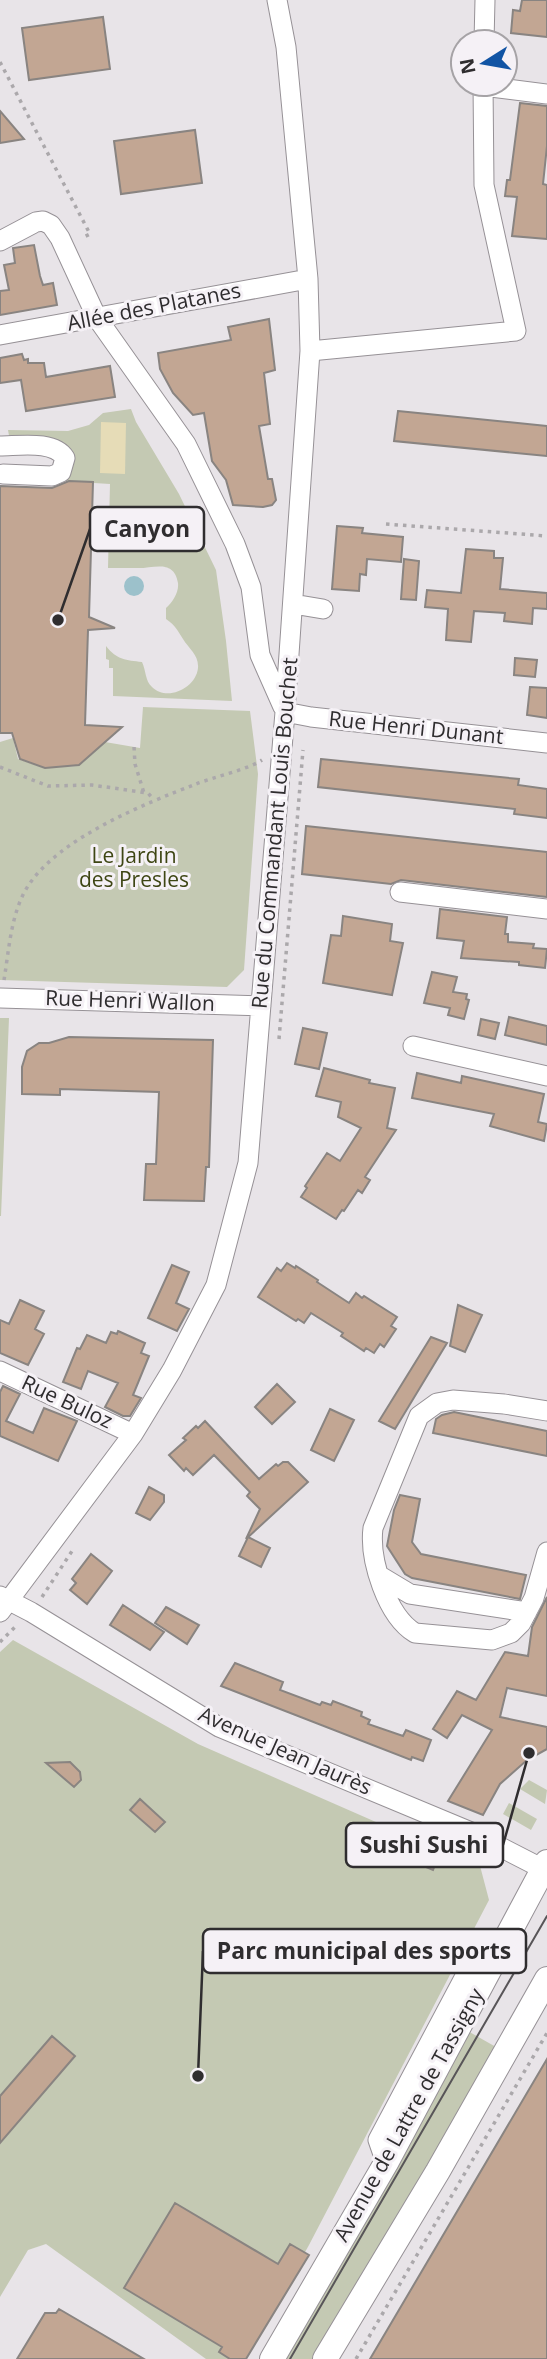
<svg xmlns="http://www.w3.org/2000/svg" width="547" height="2359" font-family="'Open Sans',sans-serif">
	<rect width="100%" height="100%" fill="#e8e4e8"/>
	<path fill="#c4c9b3" d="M131,409L136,422L179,494L216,570L226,641L232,701L113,696V668H109V660L106,659V646C117,660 126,660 142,662C146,670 145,681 152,687C167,702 196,688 198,668C199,655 189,649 183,639C177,630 176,626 166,619V608C173,602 179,592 178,583C174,558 152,569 136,568C127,568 117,568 108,568L110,484L62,481L73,466L10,441L8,430L68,431L89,425L103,413Z
		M143,707L250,711L258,774L244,970L227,987L0,980V742L13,738L18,759L44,768L77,766L105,742L140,748Z
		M0,1018H9L1,1216H0Z
		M13,1640L198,1744L417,1840L479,1862L489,1900L309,2245L245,2359H206L46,2244L28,2250L0,2297V1652Z
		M529,1780L547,1790L545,1804L520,1789Z
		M509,1803L537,1819L531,1830L503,1814Z
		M466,2030L496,2047L315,2359H284Z"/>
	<path fill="#e6dcb7" d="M101,422L126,423L125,474L100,473Z"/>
	<path fill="#9cc1cb" d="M124 586a10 10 0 1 1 20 0a10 10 0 1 1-20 0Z"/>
	<path fill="#c2a693" stroke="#898481" stroke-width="2" d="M522,0H547V37L511,33L513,10L520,11Z
		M103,17L110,69L29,80L22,28Z
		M520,103L547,106V146L543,184L547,185V239L512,236L517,197L505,196L507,180H510Z
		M0,111L24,139L0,143Z
		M195,130L202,183L121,194L114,141Z
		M34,245L40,276L43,285L53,283L57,305L0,315V291L9,290L4,265L15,263L13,248Z
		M269,319L275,370L264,373L270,424L259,426L268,479H272L276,500L272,505L263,507L233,505L226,480L212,461L204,413L193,415L173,393L160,369L158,353L231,340L228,327Z
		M22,354L24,360L28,359V363H44L46,377L110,366L115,397L26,411L21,380L0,383V358Z
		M398,411L547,426V456L394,441Z
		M69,481L93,482L89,617L115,628L88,630L85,725L122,727L79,765L45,768L20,759L12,733H0V486L52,488Z
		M337,526L363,528L362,533L403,537L401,562L367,559L366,575L360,574L359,591L332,589Z
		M466,549L494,551V558H503L500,589L547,593V609L533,608L532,624L504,621L505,613L474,611L471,642L446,640L448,609L425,607L427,590L461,593Z
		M404,559L419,561L416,600L401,599Z
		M515,658L537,660L535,677L514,675Z
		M530,687L547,688V718L527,715Z
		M321,759L519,779L518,785L547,789V818L514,814L515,809L318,787Z
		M306,826L547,852V897L401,880L391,884L302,874Z
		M440,909L507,917L505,934H508V942L534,944L533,948L547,949L545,968L519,965V962L461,958L464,941L437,938Z
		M343,916L392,924L390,941L403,943L392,995L323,983L331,935L341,936Z
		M432,972L457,977L453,992L467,994L466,999L469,1000L464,1019L448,1015L450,1008L424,1003Z
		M509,1017L547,1026V1045L505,1035Z
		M481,1019L499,1023L495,1039L478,1035Z
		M303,1028L327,1033L319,1069L295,1064Z
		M69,1037L213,1040L209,1167H206L204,1201L144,1200L146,1164H156L159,1092L60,1089V1095L22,1094V1067L27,1051L39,1043H49Z
		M324,1068L370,1080L369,1083L395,1088L387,1128L396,1130L365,1177L370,1180L362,1193L358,1190L344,1211L342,1210L336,1219L301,1197L307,1188L305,1186L327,1153L340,1161L361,1128L338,1117L341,1102L316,1096Z
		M417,1073L461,1083L462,1076L544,1094L538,1122L547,1124L544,1141L490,1126L494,1114L412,1098Z
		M287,1263L295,1268L296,1266L318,1280L317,1282L349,1303L356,1293L362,1298L364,1296L397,1317L391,1326L396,1329L384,1347L380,1344L374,1353L366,1348L364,1351L341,1336L343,1333L311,1313L304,1323L298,1319L296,1321L258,1297L277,1268L281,1271Z
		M172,1265L189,1272L176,1303L189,1309L177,1331L148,1318Z
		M20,1300L44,1311L35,1329L44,1334L28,1365L0,1353V1320L9,1324Z
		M458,1305L482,1315L465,1352L450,1346Z
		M118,1331L145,1343L141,1353L149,1356L133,1395L141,1398L130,1416H123L105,1407L118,1383L88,1371L81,1389L63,1382L77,1348L80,1349L87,1335L106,1343L111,1332L117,1334Z
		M431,1337L447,1343L395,1429L379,1421Z
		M277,1384L295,1402L272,1424L255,1407Z
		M3,1386L20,1394L6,1421L33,1433L44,1408L77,1421L58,1461L0,1436V1392Z
		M330,1409L354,1420L334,1461L311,1450Z
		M454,1412L547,1431V1456L433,1433L436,1419L442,1415Z
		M205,1421L259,1479L276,1464L278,1466L283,1462H288L308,1482L246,1539L260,1509L247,1496L250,1492L214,1455L193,1475L186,1468L184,1471L169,1455L186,1440L183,1438L196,1426L198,1428Z
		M149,1487L164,1495V1502L150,1520L136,1513Z
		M400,1495L420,1499L412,1542L421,1554L526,1575L520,1599L412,1578L405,1574L387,1546L394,1510Z
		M248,1537L270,1548L261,1567L239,1556Z
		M91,1554L112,1571L87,1604L70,1590L76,1583L72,1579Z
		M547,1597V1696L507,1688L500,1717L547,1727V1749L527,1760L500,1784L483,1815L448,1801L492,1730L462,1715L447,1738L433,1729L457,1691L476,1700L505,1652L528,1656L532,1627Z
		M123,1605L164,1632L150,1650L110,1625Z
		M166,1607L199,1625L187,1644L155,1623Z
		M235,1663L283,1682L280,1690L320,1705L322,1702L331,1705L333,1701L362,1712L361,1716L370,1720L368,1724L403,1736L406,1730L431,1740L423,1761L412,1757L411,1760L221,1686Z
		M70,1762L80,1772L81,1780L74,1787L46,1763Z
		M140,1799L165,1822L155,1832L130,1810Z
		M417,1840L441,1850L433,1870L409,1860Z
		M52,2036L75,2056L0,2143V2096Z
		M547,2059V2359H370Z
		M175,2203L278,2264L290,2244L309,2255L246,2359H230L219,2352L222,2347L124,2288Z
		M59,2309L100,2333L144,2359H17L45,2313H56Z"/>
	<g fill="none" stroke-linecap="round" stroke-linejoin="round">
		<defs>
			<path id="minor" d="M484,42L485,0
				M483,86L547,94
				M0,241L36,222L43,221L51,225L60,238L97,318L186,444L235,544L251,587L260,655L283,707
				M0,335L308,279
				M310,351L516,331L484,185L483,84
				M0,446C19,446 54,440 65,458L61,472L52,476L3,474
				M293,604L323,609
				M285,712L311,717L547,743
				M400,892L547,909
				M0,998L261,1006
				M413,1046L547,1076
				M0,1371L133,1434
				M547,1411L504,1404L453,1400L437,1403L419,1416L373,1528C369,1560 387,1616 415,1633L492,1640L511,1633L521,1623L534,1598L547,1552
				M380,1576L410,1594L527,1612
				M0,1596L31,1612L219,1727L471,1832L547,1871
				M0,1612L133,1434L172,1370L216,1285L248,1163L285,712L310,351L308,279L286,47L277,0
				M386,2163L378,2140L480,1948L505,1939"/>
			<path id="major" d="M272,2359L386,2163L547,1862
				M325,2359L438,2171L547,1979"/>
		</defs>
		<use href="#minor" stroke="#969196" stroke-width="21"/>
		<use href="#major" stroke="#969196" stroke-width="26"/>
		<path stroke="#aba8ab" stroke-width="3.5" stroke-dasharray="3.5 5" stroke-linecap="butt" d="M0,62L90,234L82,238
			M386,524L547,536
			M134,747L135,764L144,793
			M0,767L48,786L92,785L148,793L154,800
			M4,980C9,950 11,912 28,886C59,838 144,804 196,784C214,777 249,769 262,760
			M279,1039L303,750
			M42,1597L74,1548
			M0,1642L16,1626
			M356,2359L547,2033"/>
		<use href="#minor" stroke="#fff" stroke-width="19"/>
		<use href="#major" stroke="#fff" stroke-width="24"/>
		<path stroke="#585558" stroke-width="2" d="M290,2359L547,1916"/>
	</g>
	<g text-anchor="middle" stroke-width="6" stroke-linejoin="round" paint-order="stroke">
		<g font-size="21" fill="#2f2d2f" stroke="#f5f1f6">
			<text transform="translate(154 307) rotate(-11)" y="7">Allée des Platanes</text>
			<text transform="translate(416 728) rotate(6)" y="7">Rue Henri Dunant</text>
			<text transform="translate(275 833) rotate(-85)" y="7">Rue du Commandant Louis Bouchet</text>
			<text transform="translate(130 1001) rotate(2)" y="7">Rue Henri Wallon</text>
			<text transform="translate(67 1402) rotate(25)" y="7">Rue Buloz</text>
			<text transform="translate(285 1751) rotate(24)" y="7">Avenue Jean Jaurès</text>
			<text transform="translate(409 2115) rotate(-61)" y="7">Avenue de Lattre de Tassigny</text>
		</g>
		<g font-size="21" fill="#3e4614" stroke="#f5f1f6">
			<text x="134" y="863">Le Jardin<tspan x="134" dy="24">des Presles</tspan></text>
		</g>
	</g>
	<path fill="none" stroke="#2f2d2f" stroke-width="2.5" d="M58 620L90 529M529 1753L503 1845M198 2076L203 1951"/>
	<g fill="#2f2d2f" stroke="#f5f1f6" stroke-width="2.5">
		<circle cx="58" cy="620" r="7"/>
		<circle cx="529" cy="1753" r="7"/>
		<circle cx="198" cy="2076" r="7"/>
	</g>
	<g fill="#f5f1f6" stroke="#2f2d2f" stroke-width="2.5">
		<rect x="90" y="507" width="114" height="44" rx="7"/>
		<rect x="346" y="1823" width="157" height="44" rx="7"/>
		<rect x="203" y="1929" width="323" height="44" rx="7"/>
	</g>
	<g font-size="23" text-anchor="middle" font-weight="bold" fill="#2f2d2f">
		<text x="147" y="537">Canyon</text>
		<text x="424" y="1853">Sushi Sushi</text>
		<text x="364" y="1959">Parc municipal des sports</text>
	</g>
	<g transform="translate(484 63) rotate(259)"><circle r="33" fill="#f5f1f6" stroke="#a6a3a6" stroke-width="2"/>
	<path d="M0-5L12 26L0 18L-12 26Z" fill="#1154a4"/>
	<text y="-10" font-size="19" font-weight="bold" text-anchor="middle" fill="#2f2d2f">N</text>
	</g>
</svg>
